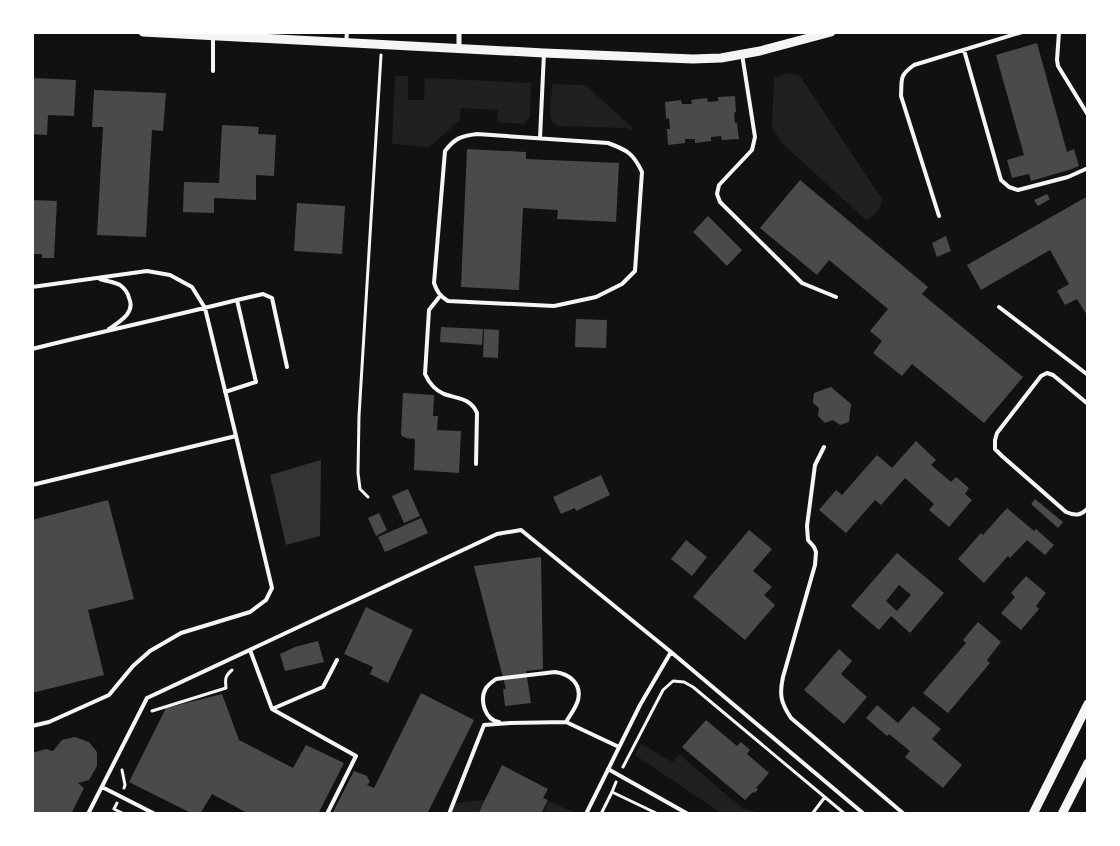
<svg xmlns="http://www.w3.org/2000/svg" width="1120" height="846" font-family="Manrope,sans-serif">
	<rect width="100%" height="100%" fill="#111"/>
	<path fill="#202020" d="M787,73L799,75L882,199C880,209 877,215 866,220L782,143L772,127L774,78Z
		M395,76H408V100H424L425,78L531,83L530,117L524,124L497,122L498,110L461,108L459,121L429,147L392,144Z
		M552,84L585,85L633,128L631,131L627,128L558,126C555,124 554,124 552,121C548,114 552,93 552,84Z
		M641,744L672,762L680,755L743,809L763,813H721L635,755Z
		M485,800L478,813L449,814L455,803Z
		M549,801L576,813H543Z"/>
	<path fill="#333" d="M321,460L320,536L286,545L270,475Z"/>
	<path fill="#4a4a4a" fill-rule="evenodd" d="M1037,43L1067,152L1074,149L1079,166L1072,169L1031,181L1029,174L1012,178L1007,160L1024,155L996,55Z
		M32,78L76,80L74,116L48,115L47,135L32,134Z
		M94,90L166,93L163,131L152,130L146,237L97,235L103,127H92Z
		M735,96L736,112L734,113L735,123H737L739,139L722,140L721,136L711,137V141L695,143V139H685V143L668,145L667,129H670L669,118L666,119L665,102L681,100L682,104H692L691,100L707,98L708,102L718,101V97Z
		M222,125L259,127L258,134L276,135L274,176L256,175V200L214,198V213L183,212L184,182L219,183Z
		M467,149L526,152V159L619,163L616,222L557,219L558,210L523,208L519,290L461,287Z
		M800,180L928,287L922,294L1023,377L984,423L912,364L902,376L873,353L882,341L870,331L888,309L829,260L817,275L760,228Z
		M1047,194L1050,199L1038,206L1034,200Z
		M1088,196V317L1077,299L1065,305L1057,291L1069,284L1050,250L981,290L967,265Z
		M32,200L57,201L54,258H42V254H32Z
		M297,203L345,206L342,254L294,251Z
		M708,216L742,250L727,266L693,232Z
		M946,236L951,251L937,257L932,243Z
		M576,319L607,320L606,348L575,347Z
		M441,327L483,329L482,345L440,342Z
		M484,329L499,330L498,358L483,357Z
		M831,387L851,404L849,422L840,425L833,420L825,423L818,416L819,408L813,403L814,393Z
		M403,393L434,395L433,416H438L437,430L461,431L459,473L414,470L415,439L406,438L402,436L401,434Z
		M916,441L936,460L931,465L951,482L956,477L969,488L965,494L972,500L949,527L929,510L934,504L905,478L881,505L875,500L846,533L819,510L836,490L842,495L877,455L892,468Z
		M601,475L610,495L576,511L575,508L561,514L553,497Z
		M408,489L420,516L404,523L392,496Z
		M1035,499L1063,522L1058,528L1031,504Z
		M108,500L134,599L88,610L104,675L32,693V520Z
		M1007,508L1034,531L1036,529L1054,545L1045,555L1027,540L1010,558L1008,556L984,583L958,559L981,533L983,535Z
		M379,513L387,530L376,536L368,518Z
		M421,518L428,533L385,552L378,537Z
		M749,530L772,549L753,571L772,587L764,595L775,605L745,640L693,597Z
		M686,540L707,557L692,576L671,559Z
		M897,553L944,593L910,633L891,616L879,630L851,606ZM899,585L911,595L897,611L886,601Z
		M541,557L543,669L526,671L531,703L505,706L503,689H506L474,566Z
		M1026,576L1046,593L1036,606L1039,609L1021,630L1001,613L1015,597L1011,593Z
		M366,607L413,630L388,683L370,674L373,667L344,654Z
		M978,622L1001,642L987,660L990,663L948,713L923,693L966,643L963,640Z
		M318,641L324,662L285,671L280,654L295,647Z
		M839,649L852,661L841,674L867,697L844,724L804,690Z
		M421,693L474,720L427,814H332L354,771L367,776L370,782L367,785L374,788Z
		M222,694L239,740L293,768L306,745L344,763L318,814H249L212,794L200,814H193L129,782L166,708Z
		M877,705L898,723L913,706L941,729L932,739L962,765L943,788L905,757L910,751L889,734L887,736L866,718Z
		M706,720L737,746L741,742L750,750L747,754L769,773L756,788L758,789L755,793L753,792L745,800L682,747Z
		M75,737L89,742L97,752V766L89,780L78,783L84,788L71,814H32V753L46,749L53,751L62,740Z
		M502,765L548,789L543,798L548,800L541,814H478Z"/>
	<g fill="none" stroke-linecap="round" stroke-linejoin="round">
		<path stroke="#f5f5f5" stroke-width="3" d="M368,497L360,489L358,473L359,416L381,55
			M152,711L226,688C225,679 225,676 232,670
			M623,767L663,690L673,681L684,682L693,687L845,814
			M122,770L125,785L124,788
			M612,792L616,782
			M117,803L114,809L124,814
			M601,814L612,792L658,814
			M812,814L825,797"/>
		<path stroke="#f5f5f5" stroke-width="4" d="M1059,32L1057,60L1058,66L1088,115
			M346,43L347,32
			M964,50L1001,180L1009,187L1018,190L1068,177L1088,168
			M742,54L755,137L752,150L719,185L717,194L720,202L802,283L836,297
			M213,71V36
			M477,134L608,143C627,150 633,153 642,172L635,271L622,284L596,297L554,306L448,301C440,296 437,292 434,283L445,151C455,138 461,136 477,134Z
			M540,138L544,53
			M939,216L901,96C902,78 899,76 914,65L1022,32
			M100,279C106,281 115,282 120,285C124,288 128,293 129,298C136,313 119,322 109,329
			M32,287L147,271L170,275L192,287L205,308L236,436L32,485
			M440,296L429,310L425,374C429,383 435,390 444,394C458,399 471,398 477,413L476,464
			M237,300L263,294L272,298L287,367
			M999,307L1088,375
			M32,349C100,332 169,317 237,300L256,382L225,392
			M1088,404L1053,375L1047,373L1041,376L997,433L995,440V449L1002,456L1066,512C1075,516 1081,516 1088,508
			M824,447L815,465L807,526L808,540L814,547L816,552L815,565L783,677C779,695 781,703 791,718L904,814
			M250,650L272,709L356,756L327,814
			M272,709L323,687L337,660
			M499,722C485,720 479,700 486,688C489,684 492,682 496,679L555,672C569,674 582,683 578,700C576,708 570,715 566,722
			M32,726L49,722L109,695L133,666L150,651L181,633L250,612L266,600L272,588L236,436
			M608,769L688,814
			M102,787L155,814
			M88,814L147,698L497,534L521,530L671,652L864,814
			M449,814L484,725L510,723L566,722L619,747
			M586,814L640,705L671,652"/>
		<path stroke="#f5f5f5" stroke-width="5" d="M459,48V32"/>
		<path stroke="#f5f5f5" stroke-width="9" d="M143,32L544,53L693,59L721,58L760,51L831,32
			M1033,814L1088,704
			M1062,814L1088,763"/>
	</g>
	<rect width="1120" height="846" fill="none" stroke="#ffffff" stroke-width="68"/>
</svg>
